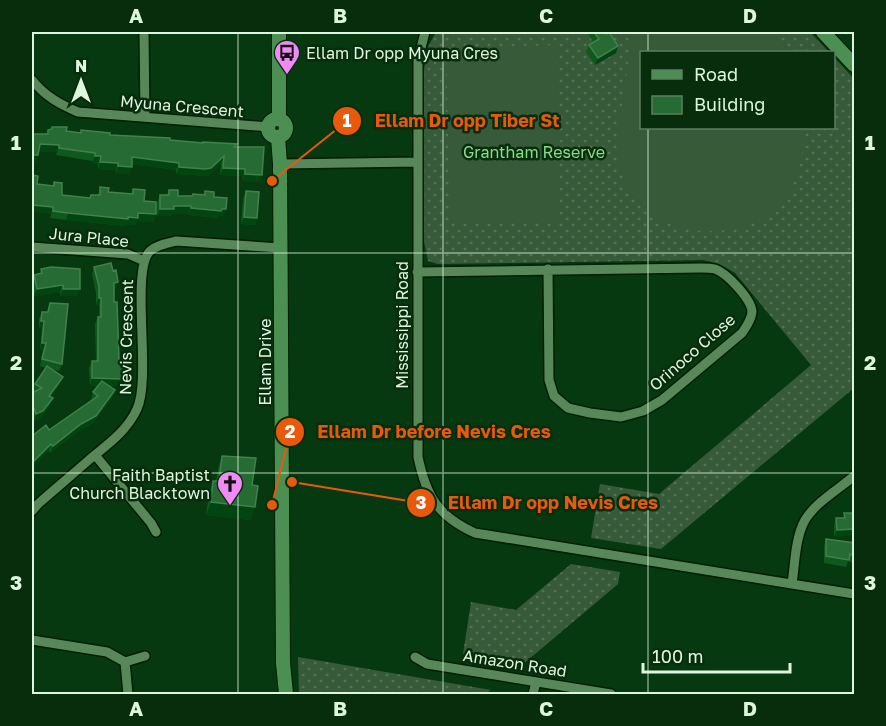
<svg xmlns="http://www.w3.org/2000/svg" width="886" height="726" font-family="'Golos Text',sans-serif">
	<defs>
		<pattern id="grass-dots" width="8" height="8" patternUnits="userSpaceOnUse" patternTransform="scale(1.5)"><rect width="8" height="8" fill="#375b39"/><path d="M2 2h.1M6 6h.1" fill="none" stroke="#547355" stroke-width="1.8" stroke-linecap="round"/></pattern>
	</defs>
	<rect width="100%" height="100%" fill="#06390f"/>
	<path fill="url(#grass-dots)" d="M436,32H810L829,52H642V128H834V57L854,79V388L661,549L591,538L600,484L659,494L811,365L735,273L721,265L704,260L438,264L428,261L424,241L421,90L427,49Z
		M571,564L620,572L618,584L522,665L463,654L471,602L516,610Z
		M298,657L491,690L485,694H299Z"/>
	<path fill="#375b39" d="M633,32H766L782,43L788,52H642V128H806C802,153 798,184 780,205C770,216 755,223 740,227C690,241 634,221 620,167C613,144 619,123 623,99C626,77 630,54 633,32Z
		M556,45L560,220L450,222L446,48Z"/>
	<g fill="none" stroke-linecap="round" stroke-linejoin="round">
		<defs>
			<path id="street" d="M144,32L145,117
				M425,32L418,60V457C426,495 437,516 475,533L854,594
				M32,80C45,96 59,104 78,112L269,127
				M280,164L418,162
				M32,247L128,254L144,261
				M417,272L701,268C705,268 711,268 715,269C727,273 752,300 752,312C751,321 746,327 742,333L662,400L643,411L621,417L590,413L568,408L554,396L549,380L548,269
				M95,455L151,523L156,532
				M32,511L38,504C55,489 73,474 90,459C108,444 127,431 137,409C152,377 130,271 150,251C157,245 167,243 176,241L280,248
				M792,584C795,564 795,538 805,520C816,502 839,489 854,476
				M32,640L107,652L125,662L128,694
				M415,657L427,664L611,694
				M125,662L145,656
				M533,694L536,682"/>
			<path id="secondary" d="M279,32V119
				M823,32L854,65
				M268 128a9 9 0 1 1 18 0a9 9 0 1 1-18 0Z
				M278,137L280,164L283,663L286,694"/>
		</defs>
		<use href="#street" stroke="#001e01" stroke-width="12"/>
		<use href="#secondary" stroke="#001e01" stroke-width="16"/>
		<use href="#street" stroke="#58885a" stroke-width="9"/>
		<use href="#secondary" stroke="#4b9052" stroke-width="14"/>
	</g>
	<path fill="#0f591f" d="M587,32H604L618,46L616,53L595,65L586,52L589,45L593,42Z
		M52,127L66,131L81,133V130L110,135L202,143L237,144L236,147L262,175L259,182L242,181L243,176L220,175L221,163L208,176L176,174V170L132,164L129,174L116,173V170L98,169V164L92,163V161L56,155L57,152L39,151L35,162H32L48,130L51,129Z
		M54,182L62,195L90,198L91,195H98L100,187L108,192L131,194L133,189L156,214L153,222L137,221L135,225H126L125,226L66,220L50,218L51,214L37,184L53,186Z
		M169,190L178,196L204,195L205,191L214,197L223,216H219V218L189,215V214H172V216H157V203L160,195H167Z
		M246,191L257,218L255,225L241,224L243,198Z
		M94,267L116,289H114V302L119,360L122,379L119,386H109L115,390L112,398L93,423L79,431L50,453L49,451V430L92,400H91L93,392L99,386L90,385L89,368L92,361H96L95,324L98,317H99V305H96V293L92,274Z
		M41,269L77,296H60V292L34,296L32,281L34,275L40,274Z
		M50,303L62,364L59,371L51,369L63,377L60,384L51,397L50,405L41,418L34,421L32,416V393L34,392L32,391L35,384L46,368L40,366L43,350H40L42,328H39V319L42,312H47Z
		M222,456L252,485L251,520L206,515L209,494L213,481H216L218,469Z
		M844,513H855L834,537V525L836,518H843Z
		M826,539L855,543V564L848,561L846,567L824,563V546Z"/>
	<path fill="#024510" d="M618,46L616,53L595,65L598,58Z
		M40,144L59,145L57,152L37,151Z
		M32,155H38L35,162H32Z
		M95,156H101L98,164L92,163Z
		M224,156L221,163L208,176L176,174L179,167Z
		M132,157L179,163L176,170L130,164Z
		M100,162L118,163L116,170L98,169Z
		M118,166L132,167L129,174L116,173Z
		M223,168L245,169L243,176L220,175Z
		M245,174L262,175L259,182L242,181Z
		M32,205L53,207L51,214L32,212Z
		M174,206H191L189,214H172V216H157L160,209Z
		M191,208L222,209H226L223,216H219V218L189,215Z
		M68,213L128,217L138,213L156,214L153,222L137,221L135,225H126L125,226L66,220Z
		M244,217L257,218L255,225L241,224Z
		M118,282L116,289L111,290L114,283Z
		M63,285L60,292L34,296L37,289Z
		M63,289H80L77,296H60Z
		M99,298H101L99,305H96Z
		M41,321H44L42,328H39Z
		M42,343H46L43,350H40Z
		M63,377L60,384L47,403L49,396Z
		M92,378L122,379L119,386L90,385Z
		M115,390L112,398L93,423L79,431L50,453L53,446Z
		M53,398L50,405L41,418L34,421L36,414Z
		M51,444L49,451L32,468V463Z
		M211,502L255,507L251,520L206,515Z
		M855,529V536L834,537L837,530Z"/>
	<path fill="#266a34" stroke="#42804e" stroke-width="1.5" d="M594,32H604L606,34L609,32L618,46L598,58L589,45L599,39Z
		M52,127H67L66,131L81,133V130L110,133V135L170,138V140L203,143V142L237,144L234,147H264L262,175L245,174V169L223,168L224,156L211,168L205,169L179,167V163L132,157V167L118,166V163L100,162L101,156H95V153L59,148V145L40,144L38,155H32V134H48V130L52,129Z
		M32,175L38,176L37,184L54,186V182L62,183V195L90,198L91,195H100V187L109,188L108,192L133,194V189L145,190L144,201L156,202V214L138,213V218L128,217V219L68,213L53,211V207L32,205Z
		M169,190H178V196H192L193,194L205,195V191L214,192V197L227,198L226,209H222L221,211L191,208V206H174V209H160V195H169Z
		M246,191L259,192L257,218L244,217Z
		M111,263L113,271L116,270L118,282L114,283V302H117L119,360H123L122,379L92,378V361H98V317H101V298H99V286L94,267Z
		M51,267L80,269V289H63V285L37,289L34,275L42,273L41,269Z
		M50,303L68,304L62,364L42,359L46,343H42L44,321H41L42,312H48Z
		M47,366L63,377L49,396L53,398L43,411L36,414L32,403V393L42,388L35,384Z
		M102,381L115,390L96,416L81,424L53,446L51,444L32,463V436L46,425L49,430L98,396L93,392Z
		M222,456L256,458L252,485L258,486L255,507L211,502L213,481H219Z
		M844,513H855V529L837,530L836,518H845Z
		M826,539L855,543V556L850,554L849,560L826,556Z"/>
	<path fill="none" stroke="#ddf6dd" stroke-width="1.5" stroke-opacity="0.55" d="M238,32V694M443,32V694M648,32V52M648,128V694M32,253H854M32,473H854"/>
	<defs>
		<symbol id="bus-pin" viewBox="-11 -11 22 30"><path d="M0 17L-7.5 6A9.5 9.5 0 1 1 7.5 6Z" fill="#f08bf5" stroke="#082d0d"/><path d="M-5-6H5V4H4V6H2V4H-2V6H-4V4H-5ZM-3.5-4V0h7V-4ZM-3.5 1.2v1.5H-2V1.2ZM2 1.2v1.5H3.5V1.2Z" fill="#111"/></symbol>
		<symbol id="church-pin" viewBox="-11 -11 22 30"><path d="M0 17L-7.5 6A9.5 9.5 0 1 1 7.5 6Z" fill="#f08bf5" stroke="#082d0d"/><path d="M-1.2-6h2.4v3.5h3.3v2.4h-3.3V6h-2.4V-.1h-3.3v-2.4h3.3Z" fill="#111"/></symbol>
	</defs>
	<g fill-rule="evenodd">
		<use href="#bus-pin" x="272" y="38" width="30" height="40"/>
		<use href="#church-pin" x="215" y="469" width="30" height="40"/>
	</g>
	<g text-anchor="middle" stroke-width="5" stroke-linejoin="round" paint-order="stroke">
		<g font-size="16" fill="#ddf6dd" stroke="#082d0d" text-anchor="start">
			<text x="306" y="59">Ellam Dr opp Myuna Cres</text>
			<text x="210" y="481" text-anchor="end">Faith Baptist<tspan x="210" dy="18">Church Blacktown</tspan></text>
		</g>
		<g font-size="16" fill="#ddf6dd" stroke="#082d0d">
			<text transform="translate(182 106) rotate(5)" y="6">Myuna Crescent</text>
			<text transform="translate(89 237) rotate(6)" y="6">Jura Place</text>
			<text transform="translate(402 325) rotate(-90)" y="6">Mississippi Road</text>
			<text transform="translate(126 337) rotate(-89)" y="6">Nevis Crescent</text>
			<text transform="translate(692 352) rotate(-41)" y="6">Orinoco Close</text>
			<text transform="translate(265 362) rotate(-90)" y="6">Ellam Drive</text>
			<text transform="translate(515 663) rotate(9)" y="6">Amazon Road</text>
		</g>
		<g font-size="16" fill="#84dd89" stroke="#082d0d">
			<text x="534" y="158">Grantham Reserve</text>
		</g>
	</g>
	<path fill="none" stroke="#e8590c" stroke-width="2" d="M272 181L347 121M272 505L290 432M292 482L421 503"/>
	<g fill="#e8590c" stroke="#082d0d" stroke-width="2">
		<circle cx="272" cy="181" r="6"/>
		<circle cx="272" cy="505" r="6"/>
		<circle cx="292" cy="482" r="6"/>
		<circle cx="347" cy="121" r="15"/>
		<circle cx="290" cy="432" r="15"/>
		<circle cx="421" cy="503" r="15"/>
	</g>
	<g font-size="18" text-anchor="middle" font-weight="bold" fill="#fff">
		<text x="347" y="127">1</text>
		<text x="290" y="438">2</text>
		<text x="421" y="509">3</text>
	</g>
	<g font-size="18" text-anchor="middle" font-weight="bold" fill="#e8590c" stroke="#082d0d" stroke-width="5" stroke-linejoin="round" paint-order="stroke">
		<text x="467" y="127">Ellam Dr opp Tiber St</text>
		<text x="434" y="438">Ellam Dr before Nevis Cres</text>
		<text x="553" y="509">Ellam Dr opp Nevis Cres</text>
	</g>
	<rect width="886" height="726" fill="none" stroke="#082d0d" stroke-width="66"/>
	<rect x="640" y="51" width="195" height="78" fill="#082d0d" stroke="#5d7d60" stroke-width="1.5"/>
	<rect x="652" y="70" width="30" height="9" fill="#4b9052" stroke="#5d7d60" stroke-width="1.5"/>
	<text x="694" y="81" font-size="18" fill="#ddf6dd">Road</text>
	<rect x="652" y="96" width="30" height="18" fill="#266a34" stroke="#5d7d60" stroke-width="1.5"/>
	<text x="694" y="111" font-size="18" fill="#ddf6dd">Building</text>
	<g transform="translate(81 81)" stroke="#082d0d" stroke-width="4.5" paint-order="stroke">
	<path d="M0-4.5L10 22L0 15L-10 22Z" fill="#ddf6dd"/>
	<text y="-9" font-size="16" font-weight="bold" text-anchor="middle" fill="#ddf6dd">N</text>
	</g>
	<path d="M643 663v9h147v-9" fill="none" stroke="#ddf6dd" stroke-width="3"/>
	<text x="652" y="663" font-size="18" fill="#ddf6dd" stroke="#082d0d" stroke-width="4.5" paint-order="stroke">100 m</text>
	<rect x="33" y="33" width="820" height="660" fill="none" stroke="#ddf6dd" stroke-width="2"/>
	<g font-size="20" text-anchor="middle" font-weight="bold" fill="#ddf6dd">
		<text x="136" y="23">A</text>
		<text x="340" y="23">B</text>
		<text x="546" y="23">C</text>
		<text x="750" y="23">D</text>
		<text x="16" y="150">1</text>
		<text x="870" y="150">1</text>
		<text x="16" y="370">2</text>
		<text x="870" y="370">2</text>
		<text x="16" y="590">3</text>
		<text x="870" y="590">3</text>
		<text x="136" y="716">A</text>
		<text x="340" y="716">B</text>
		<text x="546" y="716">C</text>
		<text x="750" y="716">D</text>
	</g>
</svg>
